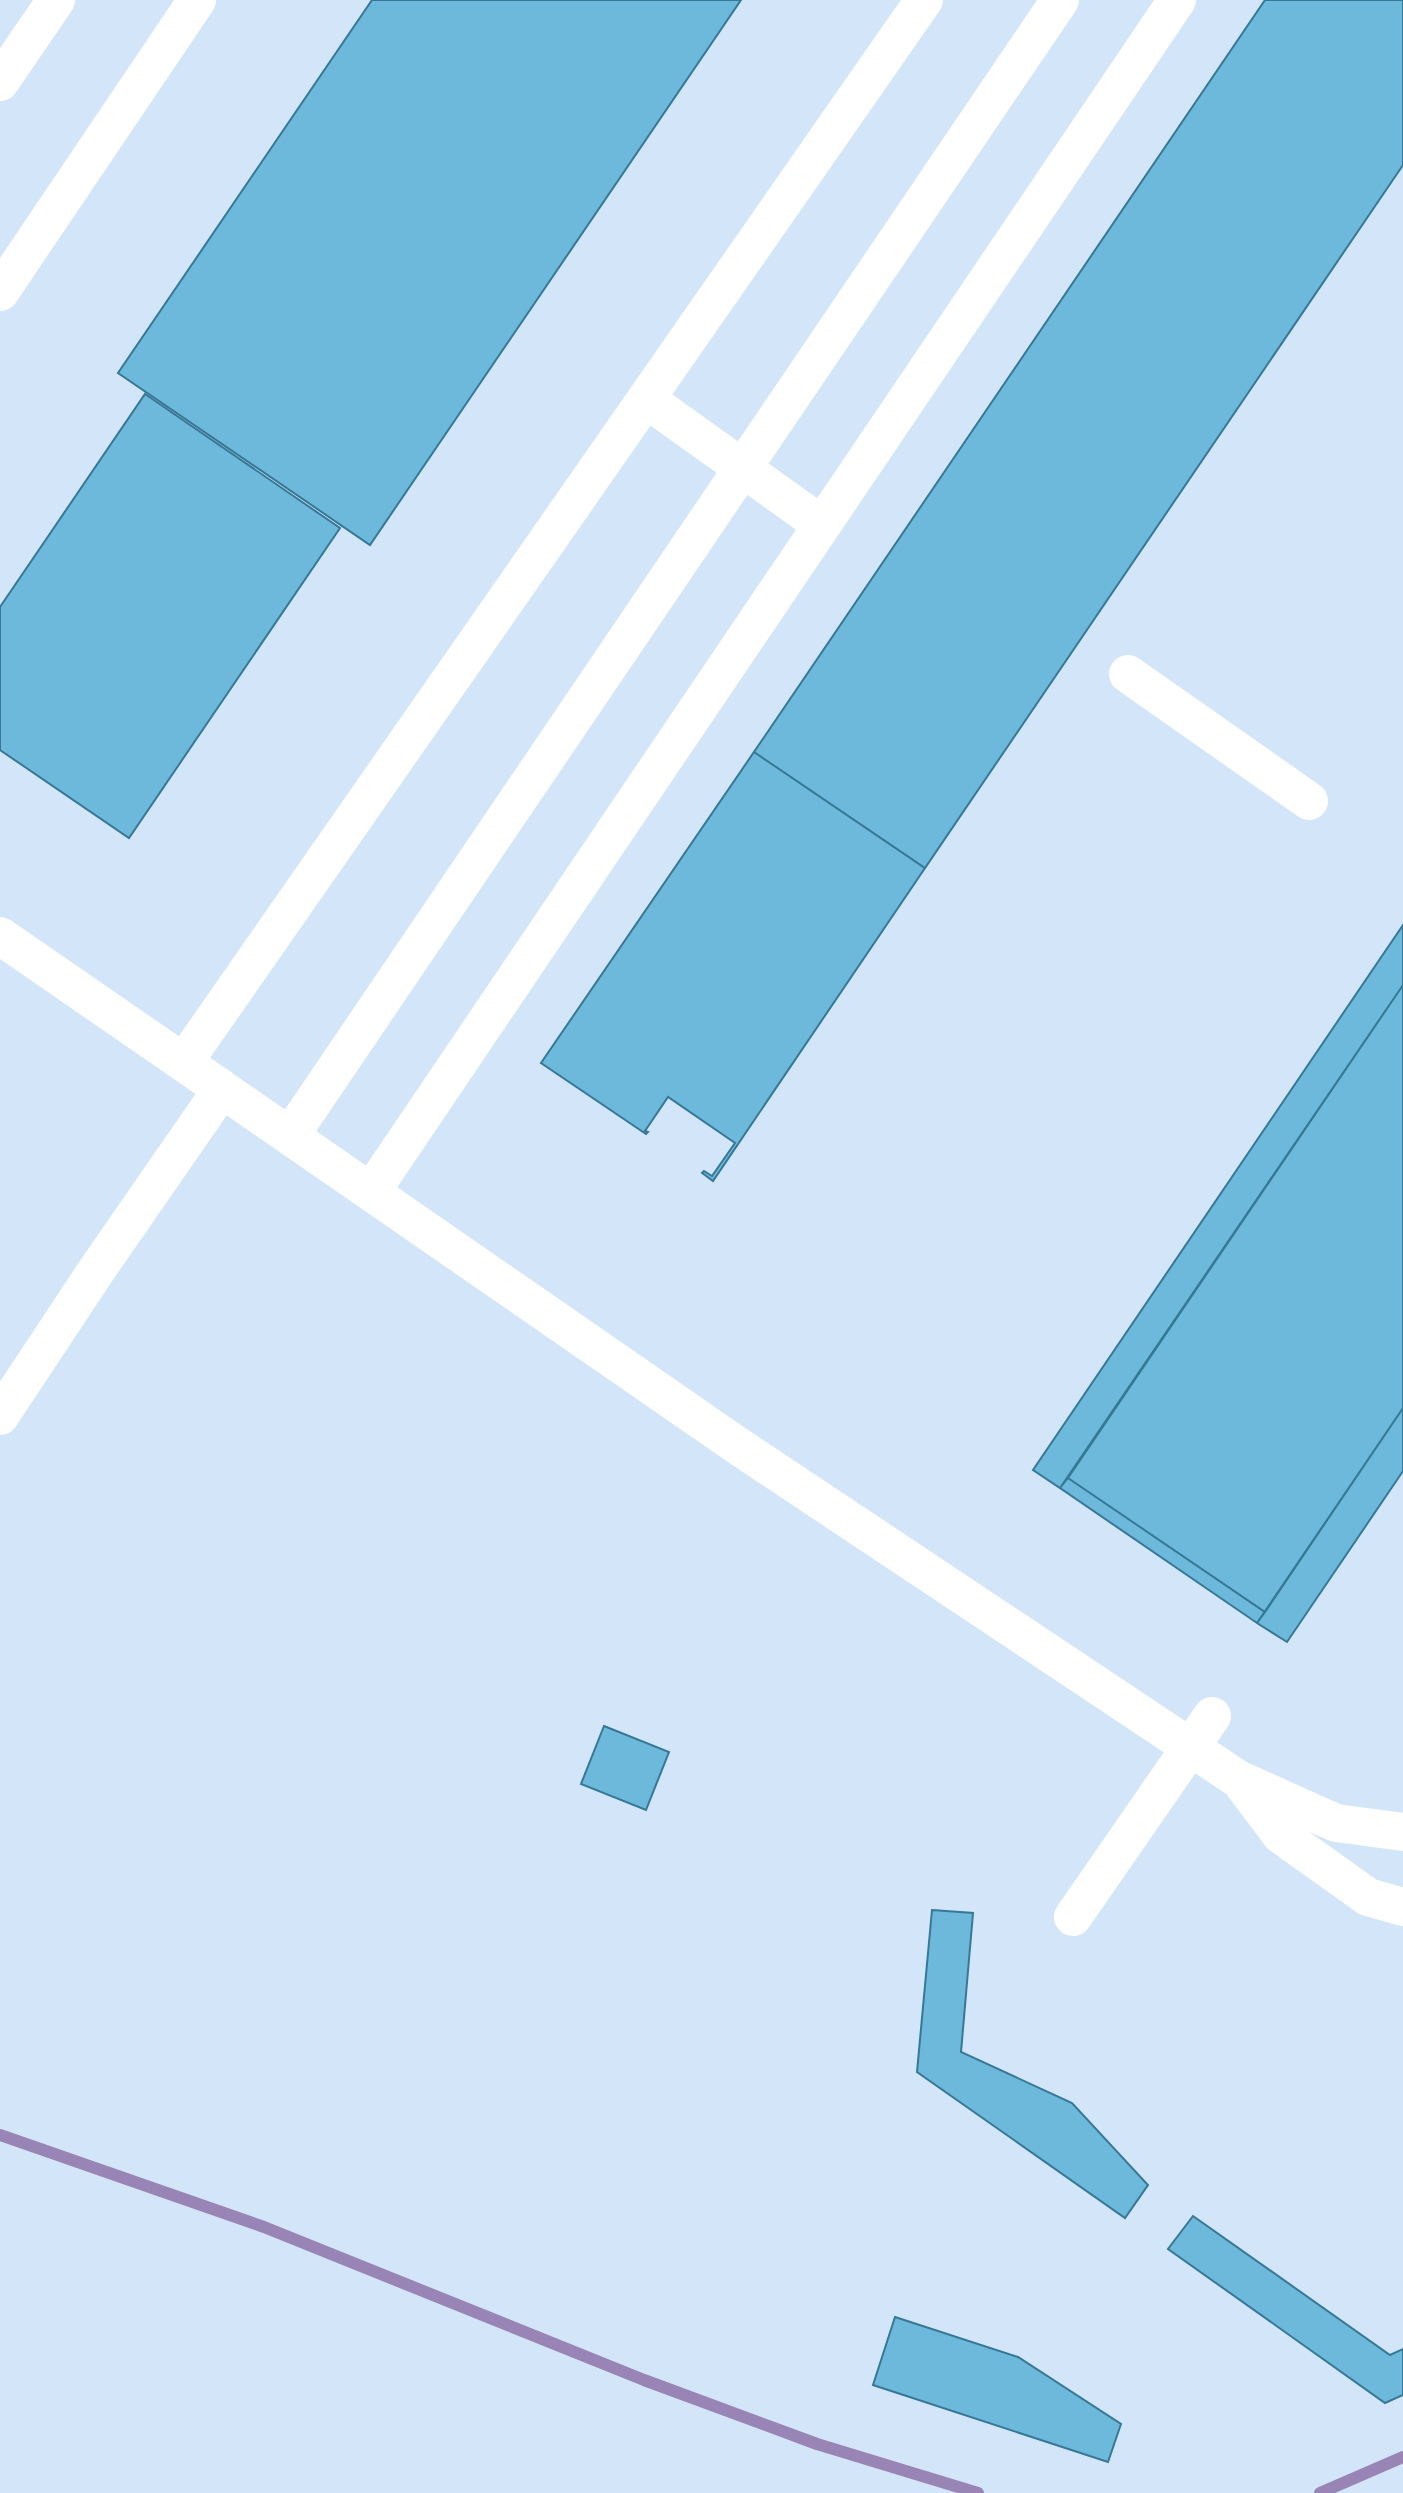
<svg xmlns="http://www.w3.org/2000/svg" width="1403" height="2493" font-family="'Public Sans',sans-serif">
	<rect width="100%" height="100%" fill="#d3e5f8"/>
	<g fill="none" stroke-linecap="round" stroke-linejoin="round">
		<path stroke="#9885b5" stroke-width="12" d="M0,2135L264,2227L644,2380L817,2444L978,2493
			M1320,2493L1403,2457"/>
	</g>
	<path fill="#6db9dc" stroke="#367895" stroke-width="2" d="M372,0H741L370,545L118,373Z
		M1265,0H1403V165L925,868L754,752Z
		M145,394L340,528L129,838L0,750V607Z
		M754,752L925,868L713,1181L702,1173L704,1171L712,1176L735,1143L668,1097L645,1131L648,1132L646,1134L541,1063Z
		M1403,925V985L1060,1488L1033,1470Z
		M1403,985V1408L1265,1612L1068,1478Z
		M1403,1408V1471L1287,1642L1257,1623Z
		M1068,1478L1265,1612L1257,1623L1060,1488Z
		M604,1726L669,1752L646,1810L581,1784Z
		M932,1910L973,1913L961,2052L1072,2103L1148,2185L1125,2218L917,2072Z
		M1193,2216L1390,2355L1403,2349V2395L1385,2403L1168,2249Z
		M895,2317L1018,2357L1121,2424L1108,2462L873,2385Z"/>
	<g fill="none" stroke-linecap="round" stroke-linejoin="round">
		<path stroke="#fff" stroke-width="38" d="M0,82L56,0
			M0,292L197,0
			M646,399L822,525
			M1128,674L1309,801
			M0,936L222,1089L98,1268L0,1416
			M184,1062L924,0
			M222,1089L738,1446L1238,1779L1336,1823L1403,1832
			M290,1136L1060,0
			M371,1192L1177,0
			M1242,1783L1281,1835L1368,1897L1403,1907
			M1073,1917L1212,1716"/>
	</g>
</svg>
